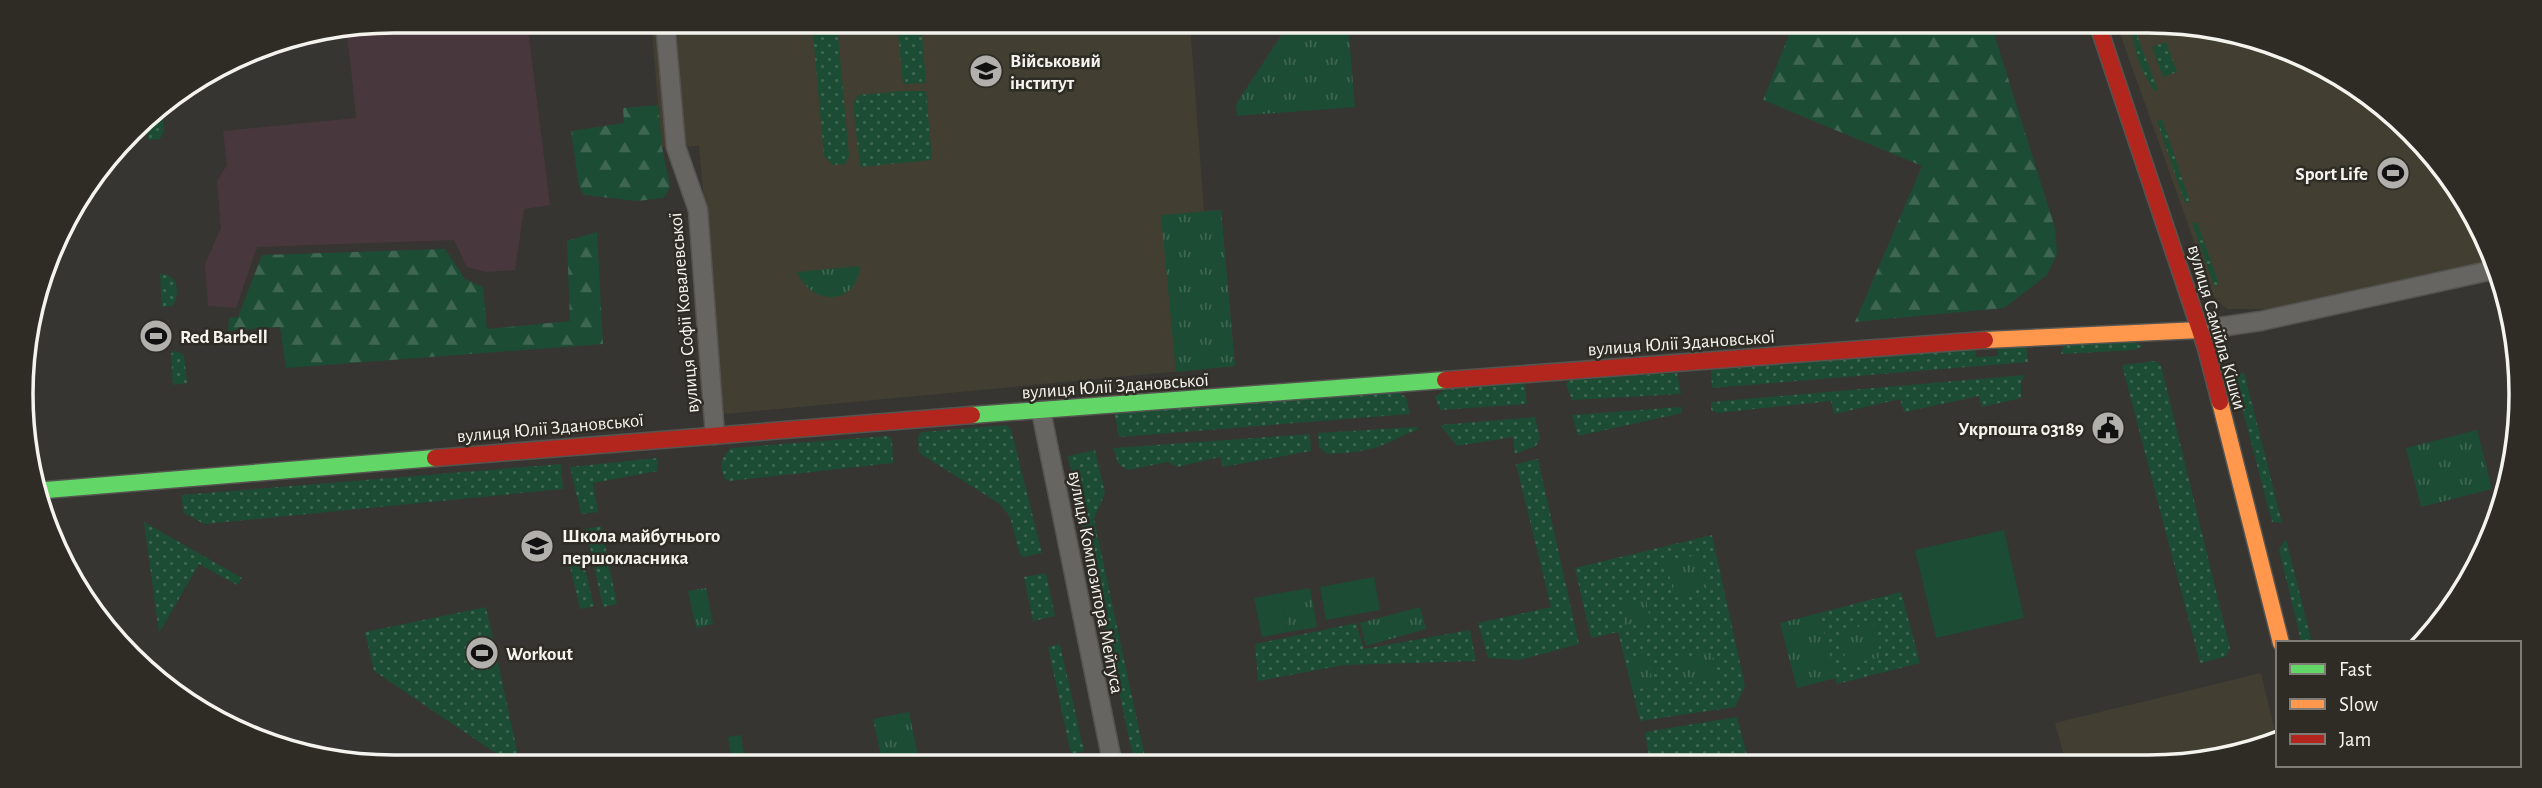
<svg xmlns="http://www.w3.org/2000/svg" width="2542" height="788" font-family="'Alegreya Sans',sans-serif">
	<defs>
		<pattern id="grass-dots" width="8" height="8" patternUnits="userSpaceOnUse" patternTransform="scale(1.75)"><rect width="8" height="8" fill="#1c4c33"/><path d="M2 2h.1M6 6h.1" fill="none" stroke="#3e6651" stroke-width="1.8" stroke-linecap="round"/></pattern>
		<pattern id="forest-firs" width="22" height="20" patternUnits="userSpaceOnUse" patternTransform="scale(1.75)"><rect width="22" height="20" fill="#1c4c33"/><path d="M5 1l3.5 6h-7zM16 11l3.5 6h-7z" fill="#3e6651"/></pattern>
		<pattern id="park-tufts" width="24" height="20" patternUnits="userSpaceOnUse" patternTransform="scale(1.75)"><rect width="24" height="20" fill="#1c4c33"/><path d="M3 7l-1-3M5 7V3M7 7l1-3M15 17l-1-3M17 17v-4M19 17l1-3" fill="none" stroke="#3e6651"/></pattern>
	</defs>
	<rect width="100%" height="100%" fill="#363531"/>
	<path fill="#423f32" d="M651,22L1190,24L1204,211L1221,210L1235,366L724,414L699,146L662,147Z
		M2118,28H2221L2356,84L2458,187L2491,266L2278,309H2227L2214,297Z
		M2261,673L2277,740L2197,764L2066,763L2055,723Z"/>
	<path fill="#48383e" d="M394,21L527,22L550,205L524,209L515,270L486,272L467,267L454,240L257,247L236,308L208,306L205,264L221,228L217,181L227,165L223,131L356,118L347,30Z"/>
	<path fill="url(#grass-dots)" d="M812,23H837L849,156L845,164L833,165L824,156Z
		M897,23H921L926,83L903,84Z
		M2136,33L2158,90L2155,91C2141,73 2136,56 2132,34Z
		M2166,42L2177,72L2163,77L2152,47Z
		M904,91H926L932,160L860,167L853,103L858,95Z
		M156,109L162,113L164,131L160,139L148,140L146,116Z
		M2162,119L2190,202L2185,203L2157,121Z
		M2197,222L2219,284L2214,286L2192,223Z
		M160,274C179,274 180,292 173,306L162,307Z
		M2133,341L2143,346L2135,350L2061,354L2064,344Z
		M2026,346L2028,362L1712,388L1711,370L1975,349L1976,357L1998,356V347Z
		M174,350L184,355L187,383L173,385L171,354Z
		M2155,361L2161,365L2230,648L2225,657L2200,663L2122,365Z
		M2244,372L2282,523L2272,522L2234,377Z
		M1677,373L1681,394L1572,400L1566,384L1570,379Z
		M2025,375L2021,382V398L1982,407L1979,396L1904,412L1900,399L1834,414L1831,401L1717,413L1711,410V402Z
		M1524,382L1527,404L1440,410L1435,397L1446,389Z
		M1392,389L1406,397L1410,414L1119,437L1114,411Z
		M1681,407L1682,413L1578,436L1572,415Z
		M1535,417L1540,439L1536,446L1515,454L1513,437L1457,446L1440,425Z
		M1006,425L1011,429L1042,553L1024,557L1020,555L1010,517L1000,504L919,453L918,437L921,432Z
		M1417,427V430C1405,434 1396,440 1385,444C1366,452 1347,453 1327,454L1319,447L1318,433Z
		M1310,434L1311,451L1223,467L1220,457L1177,467L1168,462L1128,470L1119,465L1113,448Z
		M887,436L892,439L893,463L730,481L725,479C719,466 720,459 731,448Z
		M1095,450L1105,493L1094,519L1146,762L1134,761L1068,456Z
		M657,458L658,471L593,483L598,512L581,514L570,467Z
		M1538,459L1579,644L1519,660L1488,658L1478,623L1551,607L1516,464Z
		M561,464L563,489L204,524L184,513L181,495Z
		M144,522L242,578L237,585L199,564L159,633Z
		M601,526L617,604L603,607L586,529Z
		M1712,535L1745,686L1735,707L1640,721L1618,632L1591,638L1575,568Z
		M2286,539L2312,643L2301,641L2279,549Z
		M571,553L583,560L594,606L580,609L567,554Z
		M1046,573L1055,616L1033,621L1024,577Z
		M1901,592L1920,663L1837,684L1819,613Z
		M486,607L519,760H506L374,671L365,632Z
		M1356,623L1364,649L1470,630L1476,661L1344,665L1258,681L1255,644Z
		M1060,644L1084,751L1071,754L1048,647Z
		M1737,717L1749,763H1650L1645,732Z"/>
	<path fill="url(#forest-firs)" d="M1792,27H1992L2055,228L2057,254L2047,275L2004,308L1855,322L1922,166L1763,100Z
		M658,105L662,147L670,187L664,198L637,201L584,195L579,186L571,131L624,123L623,108Z
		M597,232L603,344L286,368L280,327L228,331L229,318L238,317L262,255L445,249L465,279L483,287L487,329L570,321L567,241Z"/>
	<path fill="url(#park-tufts)" d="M1288,25H1348L1355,107L1237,116L1236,104Z
		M1221,210L1235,366L1176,372L1161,215Z
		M860,266C857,306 812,307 797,272Z
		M2477,430L2492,489L2421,507L2406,448Z
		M1700,554L1707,588L1674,595L1666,562Z
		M706,588L713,624L696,628L688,591Z
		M1310,588L1317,627L1288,632L1281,593Z
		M1646,600L1650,619L1625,625L1621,605Z
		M1420,607L1426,629L1366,646L1360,623Z
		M1819,613L1836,678L1797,688L1780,623Z
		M1873,623L1881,657L1847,665L1839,631Z
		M1712,652L1718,676L1684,684L1678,659Z
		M1647,658L1654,685L1633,691L1626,664Z
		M909,712L919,761H882L873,719Z
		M741,735L745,761H732L728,737Z"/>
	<path fill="#1c4c33" d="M2004,530L2024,618L1936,638L1915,550Z
		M1374,577L1380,610L1326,620L1320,587Z
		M1281,593L1288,632L1262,637L1254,598Z
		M488,638L493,665L475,669L470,641Z"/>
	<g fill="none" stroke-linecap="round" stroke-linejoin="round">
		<defs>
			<path id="street" d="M665,22L676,147L698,210L715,435
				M2200,330L2261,321L2493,270
				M1041,411L1112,761"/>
			<path id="fast" d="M972,415L1445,380
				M34,491L435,458"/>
			<path id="slow" d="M1985,340L2200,330
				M2220,402L2281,643"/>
			<path id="jam" d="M2099,28L2206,348L2220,402
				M1445,380L1985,340
				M435,458L972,415"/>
		</defs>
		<use href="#street" stroke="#555450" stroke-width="21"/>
		<use href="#fast" stroke="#555450" stroke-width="19"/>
		<use href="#slow" stroke="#555450" stroke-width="19"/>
		<use href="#jam" stroke="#555450" stroke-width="19"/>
		<use href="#street" stroke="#666562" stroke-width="18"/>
		<use href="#fast" stroke="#63d668" stroke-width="16"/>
		<use href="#slow" stroke="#ff974d" stroke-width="16"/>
		<use href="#jam" stroke="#b3261e" stroke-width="16"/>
	</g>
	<defs>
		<symbol id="university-disc" viewBox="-11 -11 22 22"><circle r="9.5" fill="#b2b0ac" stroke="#2e2c25"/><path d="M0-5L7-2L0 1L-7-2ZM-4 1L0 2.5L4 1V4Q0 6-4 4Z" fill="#111"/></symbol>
		<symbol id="stadium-disc" viewBox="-11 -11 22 22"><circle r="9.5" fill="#b2b0ac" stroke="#2e2c25"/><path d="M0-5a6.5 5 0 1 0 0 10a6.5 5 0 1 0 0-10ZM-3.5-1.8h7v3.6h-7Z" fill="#111"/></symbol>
		<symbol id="civic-disc" viewBox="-11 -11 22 22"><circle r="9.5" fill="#b2b0ac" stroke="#2e2c25"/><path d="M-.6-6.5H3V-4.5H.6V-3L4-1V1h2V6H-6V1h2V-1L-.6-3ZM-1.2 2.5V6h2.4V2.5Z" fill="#111"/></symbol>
		<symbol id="school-disc" viewBox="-11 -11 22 22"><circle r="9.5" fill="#b2b0ac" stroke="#2e2c25"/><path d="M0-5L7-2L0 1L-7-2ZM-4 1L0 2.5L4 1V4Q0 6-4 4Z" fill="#111"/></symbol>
	</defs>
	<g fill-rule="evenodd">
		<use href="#university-disc" x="967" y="52" width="38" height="38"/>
		<use href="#stadium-disc" x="2374" y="154" width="38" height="38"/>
		<use href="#stadium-disc" x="137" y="317" width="38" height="38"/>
		<use href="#civic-disc" x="2089" y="409" width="38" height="38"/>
		<use href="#school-disc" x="518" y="527" width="38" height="38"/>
		<use href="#stadium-disc" x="463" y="634" width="38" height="38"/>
	</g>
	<g text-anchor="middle" stroke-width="5" stroke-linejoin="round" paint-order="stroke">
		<g font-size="19" font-weight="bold" fill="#f5f3ee" stroke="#2e2c25" text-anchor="start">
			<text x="1010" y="67">Військовий<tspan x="1010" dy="22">інститут</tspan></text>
			<text x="2368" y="180" text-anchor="end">Sport Life</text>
			<text x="180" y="343">Red Barbell</text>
			<text x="2084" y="435" text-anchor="end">Укрпошта 03189</text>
			<text x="562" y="542">Школа майбутнього<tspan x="562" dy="22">першокласника</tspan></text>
			<text x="506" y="660">Workout</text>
		</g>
		<g font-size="19" fill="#f5f3ee" stroke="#2e2c25">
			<text transform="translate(683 313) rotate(-95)" y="7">вулиця Софії Ковалевської</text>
			<text transform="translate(2218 327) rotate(74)" y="7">вулиця Самійла Кішки</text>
			<text transform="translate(1681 342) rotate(-4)" y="7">вулиця Юлії Здановської</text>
			<text transform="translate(1115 385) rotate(-4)" y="7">вулиця Юлії Здановської</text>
			<text transform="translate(550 427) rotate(-5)" y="7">вулиця Юлії Здановської</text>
			<text transform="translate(1097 582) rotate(79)" y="7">вулиця Композитора Мейтуса</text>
		</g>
	</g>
	<path d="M0 0H2542V788H0ZM394 33H2148A361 361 0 0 1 2509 394V394A361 361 0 0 1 2148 755H394A361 361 0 0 1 33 394V394A361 361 0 0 1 394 33Z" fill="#2e2c25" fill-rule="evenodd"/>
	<path fill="none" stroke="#f5f3ee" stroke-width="3.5" d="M394 33H2148A361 361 0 0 1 2509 394V394A361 361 0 0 1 2148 755H394A361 361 0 0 1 33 394V394A361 361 0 0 1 394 33Z"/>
	<rect x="2276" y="641" width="245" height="126" fill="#2e2c25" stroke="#7e7c75" stroke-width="2"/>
	<rect x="2290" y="664" width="35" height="10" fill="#63d668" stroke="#7e7c75" stroke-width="2"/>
	<text x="2339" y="676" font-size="21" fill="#f5f3ee">Fast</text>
	<rect x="2290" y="699" width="35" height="10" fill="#ff974d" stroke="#7e7c75" stroke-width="2"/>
	<text x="2339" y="711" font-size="21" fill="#f5f3ee">Slow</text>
	<rect x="2290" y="734" width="35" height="10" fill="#b3261e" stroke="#7e7c75" stroke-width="2"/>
	<text x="2339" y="746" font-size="21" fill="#f5f3ee">Jam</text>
</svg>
